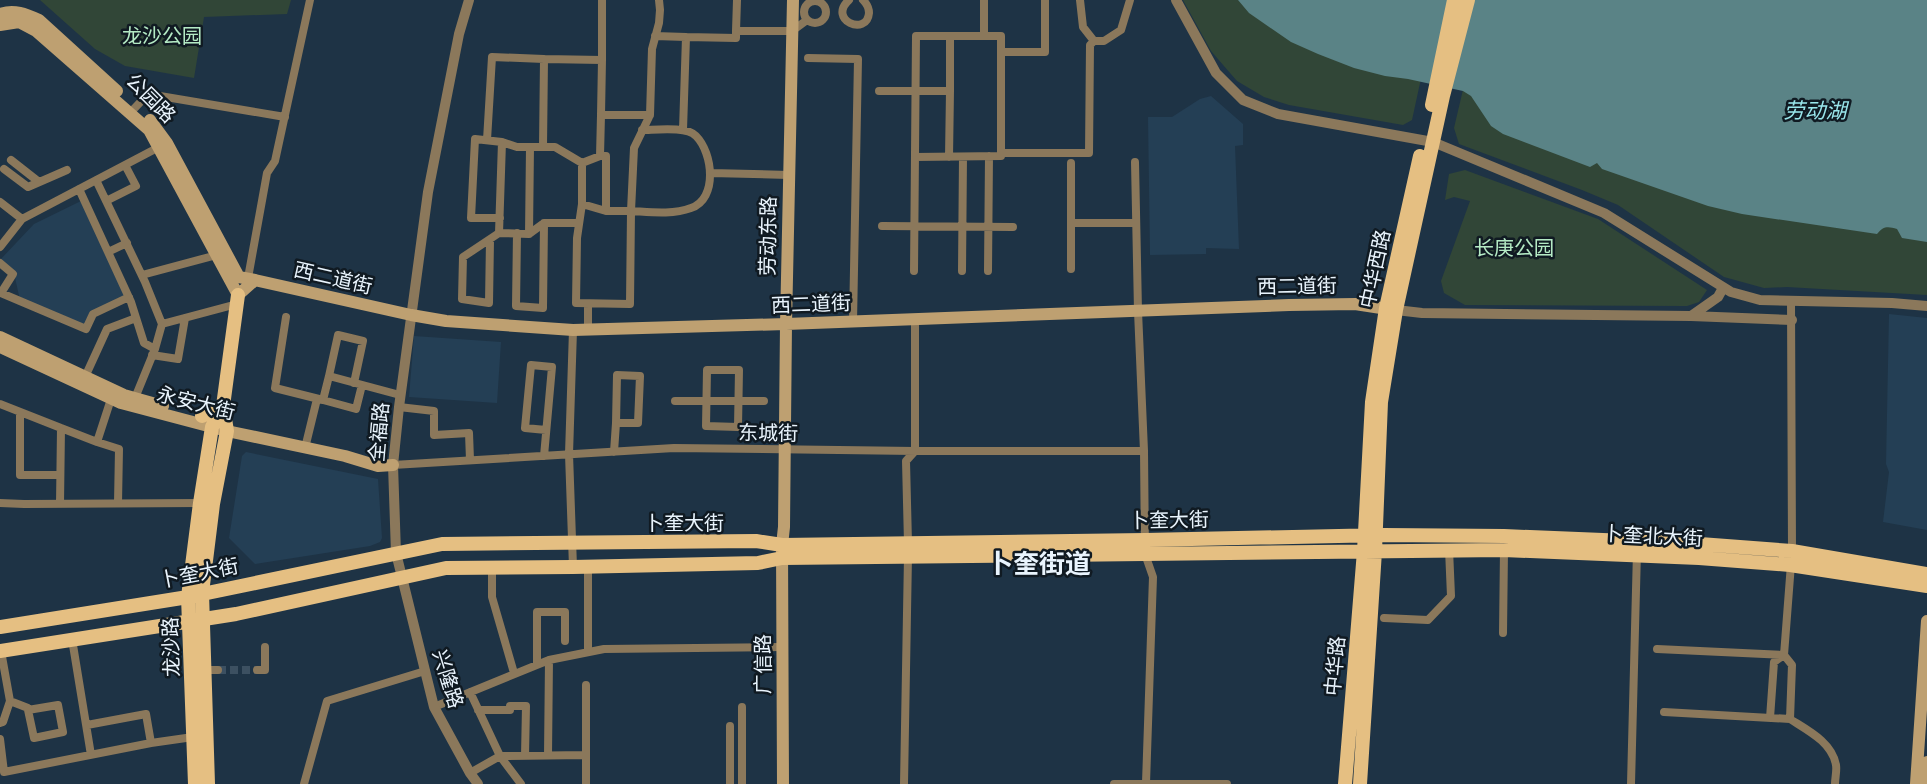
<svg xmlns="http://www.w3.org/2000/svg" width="1927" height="784" font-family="'Exo 2','Noto Sans SC',sans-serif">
	<rect width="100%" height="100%" fill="#1e3345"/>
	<path fill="#243f55" d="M1211,96L1243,124V145L1235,146L1239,249L1206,248V254L1150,255L1148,117H1172L1200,99Z
		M81,201L125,297L92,313L84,328L20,300L14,273L0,260L34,224Z
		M1889,314L1927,318V530L1883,522L1889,472L1886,464Z
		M414,336L501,342L497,403L409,397Z
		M246,452L378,479L382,538L380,542L370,546L255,564L229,538L242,456Z"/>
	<path fill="#314637" d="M40,0H291L287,14L204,17L194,78L125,66L95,49Z
		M1183,0H1438L1412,120L1403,125L1289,105L1264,97L1237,81L1211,51Z
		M1484,0H1927V295L1787,287L1764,288L1724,277L1618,205L1582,190L1459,144L1454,128Z
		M1465,170L1598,219L1707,290L1699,302L1687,306L1465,305L1444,293L1441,281L1470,201L1454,197L1445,200L1449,174Z"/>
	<path fill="#5a8386" d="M1238,0H1927V242L1902,238L1897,229C1888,226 1883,226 1877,234L1742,214L1708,206L1602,169L1597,163L1590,167L1503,134L1491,126L1471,96L1463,91L1408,79L1385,76L1354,68L1318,54L1291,42L1249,13Z"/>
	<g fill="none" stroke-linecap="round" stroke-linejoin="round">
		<path stroke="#3c5061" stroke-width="8" stroke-dasharray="8 4" stroke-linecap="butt" d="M218,670H257"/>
		<path stroke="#8b785b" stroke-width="8" d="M849,0C827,20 867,37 869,13C869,7 867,4 863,0
			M804 12a11 11 0 1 1 22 0a11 11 0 1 1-22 0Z
			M736,31L737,0
			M655,36L686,37L683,130
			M686,37L736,38V31H792L807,20
			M1094,41H1104L1121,30L1130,0
			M1001,52H1045V0
			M808,58L858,59L853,322
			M544,59L602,60L601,115
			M602,60V0
			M879,91H950V36
			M130,113L148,94L285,117
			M642,130C655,130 687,126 696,136C713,153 718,199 691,208C672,215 650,212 631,211L634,148L650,115L652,49L659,23L660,10L659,0
			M487,140L492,57L544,59L543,147
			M1001,153H1089L1090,45L1094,41L1083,27L1080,0
			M915,157L1001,156V36H984
			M949,157L950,91
			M11,160L39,182
			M1135,162L1138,311L1144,451L1145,554L1153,577L1146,783
			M1071,163V223H1136
			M4,169L28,187L67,170
			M711,173L789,175
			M96,180L145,282L162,324L237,304
			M79,189L131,302L144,343L155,349L135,398
			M106,201L136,186L125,165
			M0,202L22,219L161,146
			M582,204L606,211H631L630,304L576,303L577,238Z
			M582,204V163L600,156
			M606,211V156H600L601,115H650
			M500,218H471L475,139L502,142L517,147H555L582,163
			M882,226L1013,227
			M499,233L502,142
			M517,233L516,306L543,308L544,223
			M529,234L530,147
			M490,240L489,303L462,299L463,257L499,233L529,234L544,223H579
			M0,247L22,219
			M108,252L127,243
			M0,263L13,274L1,293L86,329L93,314L129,297
			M1071,269V223
			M914,271L916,36H984V0
			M962,271L963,157
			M988,271L989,156
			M142,275L217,255
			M248,278L267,173L275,161L310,0
			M286,317L275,388L323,400L329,376L400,395
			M588,329V304
			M573,330L569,454L573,567
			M155,349L162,324
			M152,355L178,359L185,318
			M707,370H739L738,427L706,426Z
			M329,376L338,335L363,341L354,383
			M85,377L107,329L136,318
			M323,400L356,409L362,385
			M675,401H764
			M0,404L61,428L60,504
			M399,407L434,411V435L469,433L470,460
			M20,412V475H60
			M61,428L97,442L111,399
			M97,442L119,449L118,503
			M305,448L317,399
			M614,452L616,423H638L640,376L617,375L616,423
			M544,456L552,367L531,365L525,428L546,430
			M393,465L674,448L915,451H1144
			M0,503L24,504L200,503
			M908,543L906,461L915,451V319
			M588,567V652
			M492,568V597L514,673
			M1384,618L1428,620L1451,596L1449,549
			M1503,633L1504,550
			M72,639L91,755
			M1657,649L1784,655L1792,665L1790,719C1807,730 1832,742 1836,765C1837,771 1835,778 1835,784
			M1,651L10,701L28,708V710L34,738L63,732L58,705L28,710
			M537,664V612H565V641
			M205,670H218
			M257,670H265V647
			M470,692L500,756L521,784
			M434,707L549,660L604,649L782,647
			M742,707V784
			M478,710H510V706H526L525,756
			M1664,712L1790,719
			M1770,718L1774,662L1784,655L1792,551L1791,301
			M0,723L3,722L10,701
			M87,725L146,714L151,743
			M730,726V784
			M0,739L4,772L151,743L193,737
			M548,755L549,660
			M470,773L500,756L586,755
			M304,784L327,701L425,671
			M586,784V685
			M904,784L908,556
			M1114,784H1227
			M1631,784L1637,551"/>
		<path stroke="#8b785b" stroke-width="10" d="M469,0L459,34L428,192L399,407L393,465L396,553L434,707L470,773L478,784
			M1176,0L1216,73L1243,100L1278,114L1433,142L1604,213L1731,292L1760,300L1892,303L1927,306
			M1396,310L1422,313L1691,316L1792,320
			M1691,316L1718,297L1723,288"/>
		<path stroke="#bea071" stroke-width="12" d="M0,14C14,9 26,14 39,20L117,91
			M0,25L19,22L36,31L149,130L238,295L255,280L411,315L446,321L573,330L786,324L1289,305L1355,304L1394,310
			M150,120L167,143L239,277L255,280
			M0,337L124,395L163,406
			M0,347L121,403L227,431L345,456L378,466L393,465
			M783,784L782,545L784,527L786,324L793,0
			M1916,784L1927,621
			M1926,784L1927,762"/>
		<path stroke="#e5bf82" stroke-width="14" d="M1432,105L1454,0
			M202,416L223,406
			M0,627L188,597L442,544L756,541L782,545L1145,540L1384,535L1504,536L1700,544L1792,551L1927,574
			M0,651L236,614L446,568L573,567L758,563L782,558L1504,550L1699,558L1790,565L1927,586
			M195,784L188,597L200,503L212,427L223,406
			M208,784L202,593L213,504L227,431L223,406L238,295
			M1345,784L1364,551L1372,402L1386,308L1420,156
			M1360,784L1375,551L1381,402L1396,310L1443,96L1468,0"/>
	</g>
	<g text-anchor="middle" stroke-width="5" stroke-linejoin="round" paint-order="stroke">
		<g font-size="20" fill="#b4eac4" stroke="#101a22">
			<text x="162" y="43">龙沙公园</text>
			<text x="1514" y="255">长庚公园</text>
		</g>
		<g font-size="20" fill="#e9f4fd" stroke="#101a22">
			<text transform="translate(151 98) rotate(45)" y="7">公园路</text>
			<text transform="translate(768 236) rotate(-89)" y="7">劳动东路</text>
			<text transform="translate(1375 269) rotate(-78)" y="7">中华西路</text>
			<text transform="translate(333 278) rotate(13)" y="7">西二道街</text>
			<text transform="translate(1297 286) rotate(-1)" y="7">西二道街</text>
			<text transform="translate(811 304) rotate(-2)" y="7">西二道街</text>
			<text transform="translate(196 403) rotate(14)" y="7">永安大街</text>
			<text transform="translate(379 432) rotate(-85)" y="7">全福路</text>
			<text transform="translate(768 433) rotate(1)" y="7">东城街</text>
			<text transform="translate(1169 520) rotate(-1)" y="7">卜奎大街</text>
			<text x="684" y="530">卜奎大街</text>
			<text transform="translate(1653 536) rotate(3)" y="7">卜奎北大街</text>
			<text transform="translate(199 573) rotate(-11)" y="7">卜奎大街</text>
			<text transform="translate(171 647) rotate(-92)" y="7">龙沙路</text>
			<text transform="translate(763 664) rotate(-90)" y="7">广信路</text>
			<text transform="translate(1335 666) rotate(-85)" y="7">中华路</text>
			<text transform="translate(448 679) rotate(73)" y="7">兴隆路</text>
		</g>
		<g font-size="21" font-style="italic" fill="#99e6eb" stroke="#101a22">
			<text x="1815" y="118">劳动湖</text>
		</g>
		<g font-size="26" font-weight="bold" fill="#e9f4fd" stroke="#101a22">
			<text x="1039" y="573">卜奎街道</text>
		</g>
	</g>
</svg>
